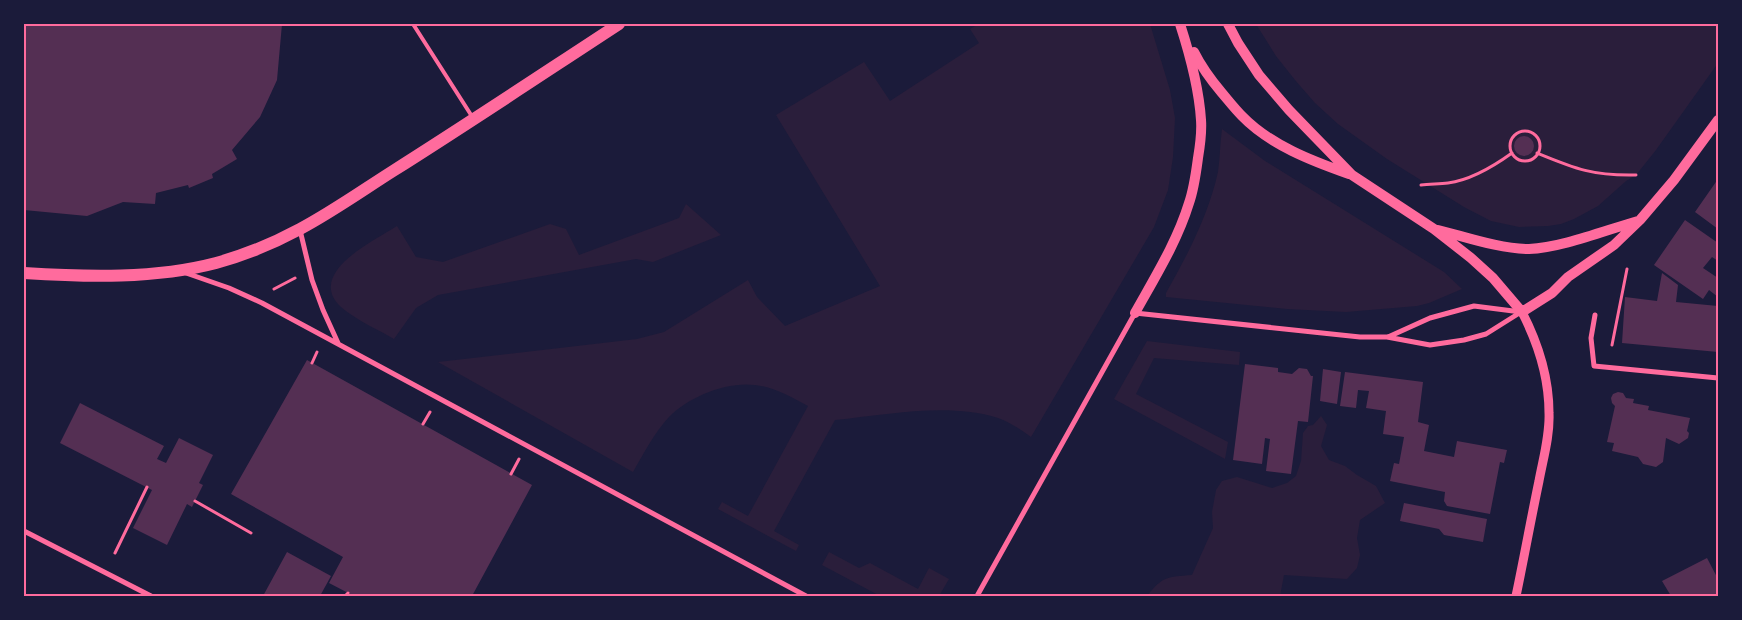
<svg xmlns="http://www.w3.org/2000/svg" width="1742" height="620" font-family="'Fira Sans Condensed',sans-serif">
	<rect width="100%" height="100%" fill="#1b1b3a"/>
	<path fill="#2a1e3b" d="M979,24H1150L1170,90L1175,118L1173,157L1168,190L1154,227L1031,437C1021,430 1010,422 998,418C948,402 886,415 835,420L774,531L799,545L796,551L718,509L722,502L748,516L808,406C791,397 774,387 755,385C727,381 688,397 669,417C654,433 644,453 633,472L438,362L637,339L664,332L748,280L757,297L785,326L880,286L776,115L864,62L890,101L979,43L970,29Z
		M1256,24H1718V63L1656,150L1636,175L1626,181L1598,206L1574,219L1561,224L1548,226L1519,227L1491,221L1464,207L1387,159L1338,124L1315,103L1295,80L1276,56Z
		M1222,129L1265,161L1444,272L1462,289L1429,303L1417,306L1346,312L1287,309L1166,297V293C1188,254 1208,216 1218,172C1220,158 1220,143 1222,129Z
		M686,204L721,235L653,262L636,259L438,295L416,308L394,339C377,329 356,320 341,307C305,273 374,241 397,226L416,257L443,262L550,224L566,229L579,255L679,218Z
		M1147,341L1240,352L1239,365L1154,358L1136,394L1228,442L1225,459L1114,399Z
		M1321,416L1327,425L1321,446L1329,460L1345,466L1357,475L1376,486L1385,503L1360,520L1357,538L1360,555L1357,568L1347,579L1284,575L1280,596H1147C1163,576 1167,577 1192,575L1213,528L1212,512L1216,490L1222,481L1237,477L1272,488L1287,483L1296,476L1301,461L1303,433L1308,426L1313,425Z
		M829,552L859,568L870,563L918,589L929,568L949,579L939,596H880L822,565Z"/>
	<path fill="#542f53" d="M24,24H282L277,80L260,117L232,150L237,159L212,174L213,178L189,188L188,185L156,193L155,204L123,202L87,216L24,210Z
		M1514 146a10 10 0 1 1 20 0a10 10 0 1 1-20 0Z
		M1718,179V229L1695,212Z
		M1685,220L1718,243V261L1712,257L1703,268L1718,278V297L1709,290L1703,299L1654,265Z
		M1662,273L1678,285L1676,302L1718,306V352L1622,343L1625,297L1657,301Z
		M307,360L532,485L472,596H354L329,583L343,557L231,494Z
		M1245,364L1278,368V372L1292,374L1299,368L1307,369L1311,376H1313L1308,422L1298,421L1291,474L1266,471L1270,439L1265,438L1262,464L1233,460Z
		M1323,369L1341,372L1337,404L1320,401Z
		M1345,372L1423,382L1418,422L1429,425L1424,451L1454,457L1457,441L1507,450L1504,463L1500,462L1490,514L1447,506L1444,501L1445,492L1390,481L1394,463L1399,464L1404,437L1383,434L1386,411L1366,408L1369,391L1358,390L1356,408L1340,406Z
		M1618,392L1623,393L1626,398L1634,399L1633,403L1649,406L1648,410L1690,418L1687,431L1689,433L1688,438L1679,444L1666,438L1663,462L1656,467L1643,464L1638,457L1612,451L1614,443L1607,442L1615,406L1612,403L1611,398L1613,394Z
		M80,403L164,446L157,459L166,463L179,438L213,455L199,483L203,485L192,507L187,504L167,545L133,528L152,490L60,443Z
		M1404,503L1487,519L1483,542L1444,535L1439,529L1400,521Z
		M287,552L331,576L320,596H263Z
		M1707,558L1718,579V596H1671L1662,581Z"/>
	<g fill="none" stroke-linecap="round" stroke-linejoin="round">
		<path stroke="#ff6b9d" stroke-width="3" d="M1510 146a15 15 0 1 1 30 0a15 15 0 1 1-30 0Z
			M1537,153C1576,169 1593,176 1636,175
			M1421,185C1430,184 1439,184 1448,183C1471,180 1494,166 1512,153
			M274,289L295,278
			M1612,345L1627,269
			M312,363L317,352
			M423,424L430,412
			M511,474L519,459
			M195,501L251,533
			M115,553L147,487
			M345,596L348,593"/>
		<path stroke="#ff6b9d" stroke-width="4" d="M413,24L473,118"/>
		<path stroke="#ff6b9d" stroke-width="5" d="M300,230L312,280L323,310L338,343
			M186,273L229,288L262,303L806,596
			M1595,315L1591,338L1594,366L1718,378
			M1388,337L1430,318L1474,306L1521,312
			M24,531L151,596
			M977,596L1135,313L1360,337H1387L1430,345L1464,340L1486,334L1521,312"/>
		<path stroke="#ff6b9d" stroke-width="9" d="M1516,596C1524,558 1531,519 1539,481C1543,459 1550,436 1549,413C1549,377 1538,343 1522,312"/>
		<path stroke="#ff6b9d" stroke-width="10" d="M1228,24L1238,43L1259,75L1289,110L1352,175L1434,229L1471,258L1493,278L1522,312L1552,293L1568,277L1614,245L1640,220L1674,180L1718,120
			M1194,52C1201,66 1211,80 1222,93C1228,100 1235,109 1242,116C1270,145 1312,161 1349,174
			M1438,230C1466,237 1500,249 1529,249C1561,248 1606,230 1638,221
			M1135,313C1155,277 1177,242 1189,203C1194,189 1196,173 1198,158C1200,146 1202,133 1201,120C1199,87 1190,55 1180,24"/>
		<path stroke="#ff6b9d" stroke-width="12" d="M24,273C87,277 155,279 216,263C245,255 274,243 300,229C332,212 363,190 393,171C469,123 544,73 619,24"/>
	</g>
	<rect width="1742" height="620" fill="none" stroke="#1b1b3a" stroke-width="50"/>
	<rect x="25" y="25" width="1692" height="570" fill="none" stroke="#ff6b9d" stroke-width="2"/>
</svg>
